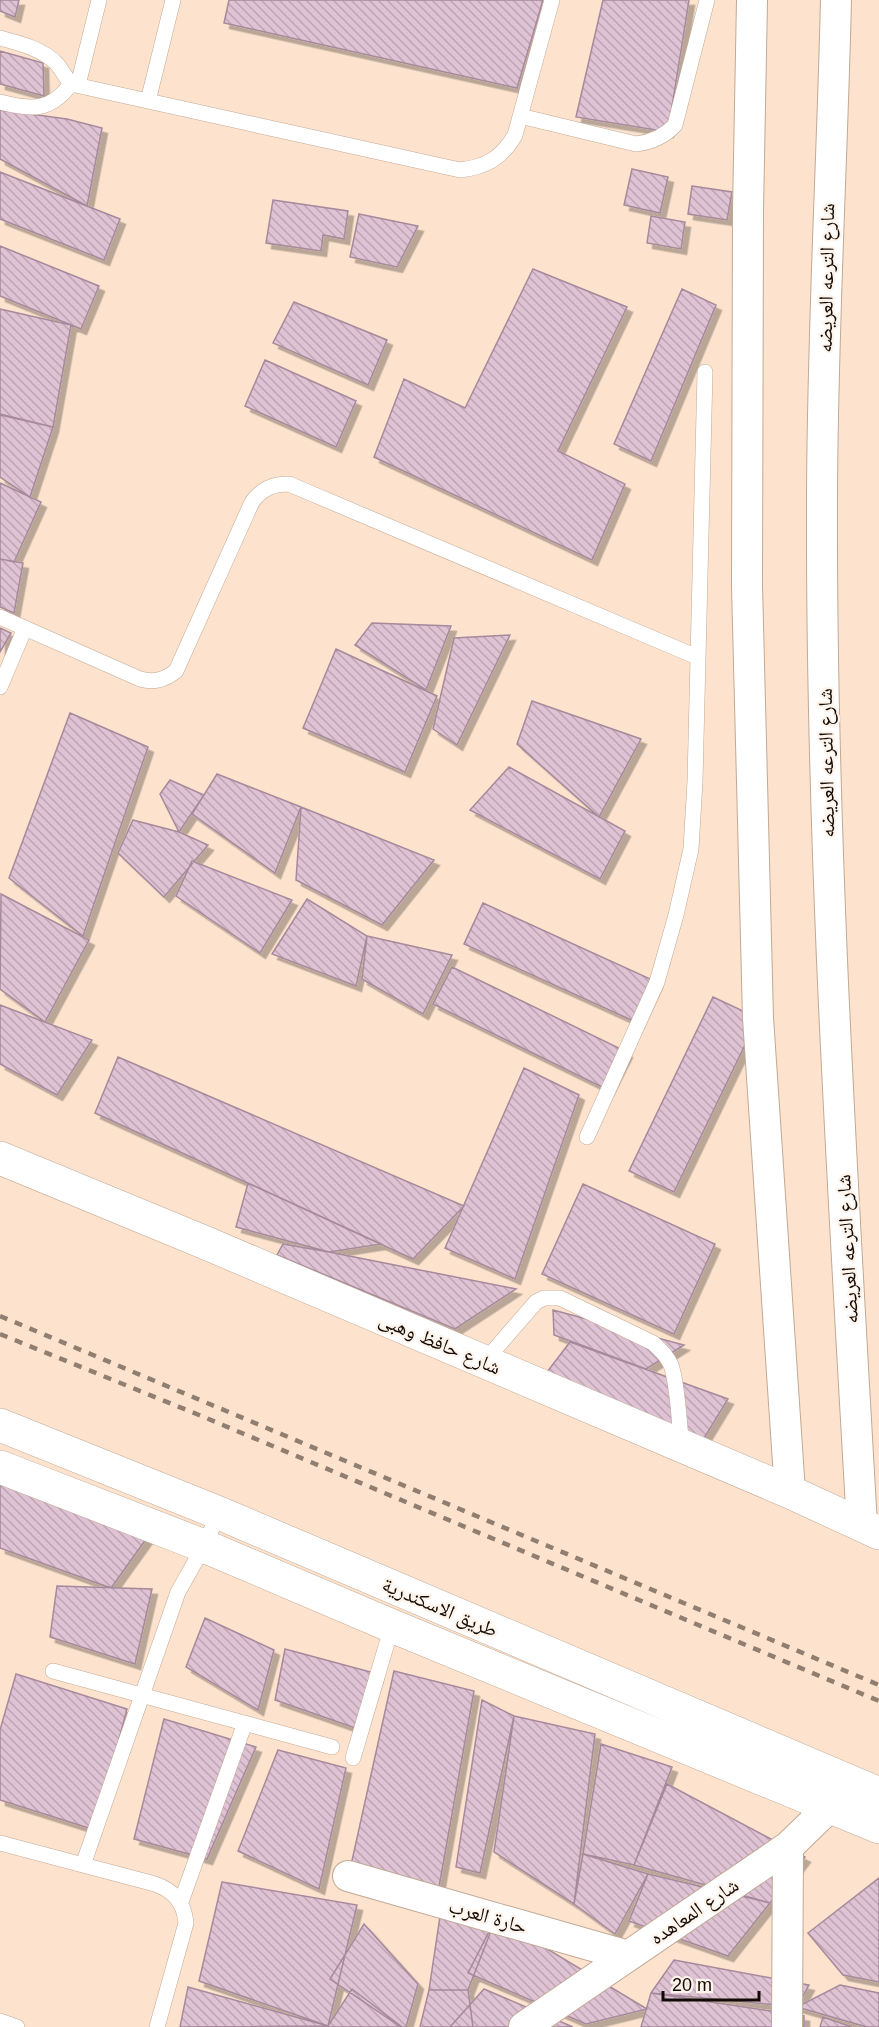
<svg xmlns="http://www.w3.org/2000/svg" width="879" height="2027" font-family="Helvetica,'Noto Naskh Arabic',sans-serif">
	<defs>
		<pattern id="building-back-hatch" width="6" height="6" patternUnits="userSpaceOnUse" patternTransform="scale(1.5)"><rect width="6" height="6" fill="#dfc2d3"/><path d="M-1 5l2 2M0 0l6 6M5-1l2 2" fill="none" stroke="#bea5b4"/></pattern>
		<filter id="shadow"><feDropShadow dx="5.5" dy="5.5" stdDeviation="0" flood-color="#0004"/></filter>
	</defs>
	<rect width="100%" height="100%" fill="#fde3ce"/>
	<path fill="url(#building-back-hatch)" stroke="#a68a9b" stroke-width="1.5" filter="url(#shadow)" d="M0,0H19L15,17L0,11Z
		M229,0H543L517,88L224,23Z
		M603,0H689L668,132L576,117Z
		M0,51L43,63L44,96L0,84Z
		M0,110L67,119L102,128L87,206L0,159Z
		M632,169L668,177L660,213L624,205Z
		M0,172L120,219L104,260L0,219Z
		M692,186L732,192L727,220L688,214Z
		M273,200L348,211L344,239L323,235L321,251L266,243Z
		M359,214L418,226L397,267L350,257Z
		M651,216L685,222L681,249L647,243Z
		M0,246L99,286L81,329L0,296Z
		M533,269L627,307L558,451L625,484L592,560L374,457L404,379L465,408Z
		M682,289L716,305L651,461L614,444Z
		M294,302L387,340L368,385L273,343Z
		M0,309L71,325L53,427L0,415Z
		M265,360L356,401L336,447L245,406Z
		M0,414L53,427L30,497L0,477Z
		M0,483L41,502L14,562L0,559Z
		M0,559L23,563L14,613L0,607Z
		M372,623L451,626L426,690L355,645Z
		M0,628L11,633L0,652Z
		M510,635L457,745L433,729L454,638Z
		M336,649L437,696L405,772L303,728Z
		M532,701L641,739L599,817L517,744Z
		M70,713L148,747L83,936L9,878Z
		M509,767L625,831L600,879L470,810Z
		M217,774L301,807L275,873L192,814Z
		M170,780L204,795L179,832L160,794Z
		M301,807L434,860L382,925L296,880Z
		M133,820L179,832L208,845L164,897L118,853Z
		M192,861L292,900L260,953L176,896Z
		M1,894L89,940L45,1022L0,989Z
		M307,899L367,936L356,986L272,954Z
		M483,903L657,982L638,1023L464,944Z
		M367,936L452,955L423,1014L362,979Z
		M452,967L627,1052L608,1090L433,1004Z
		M713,997L758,1018L674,1192L629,1171Z
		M0,1005L92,1040L57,1095L0,1064Z
		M118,1057L464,1206L413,1259L95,1113Z
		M524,1068L579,1095L515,1279L445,1248Z
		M248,1183L381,1244L329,1252L236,1227Z
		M583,1184L715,1244L674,1334L542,1274Z
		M283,1244L329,1252L516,1289L455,1329L277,1255Z
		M553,1310L684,1345L646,1369L554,1335Z
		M570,1342L728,1399L695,1453L544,1376Z
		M0,1482L149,1535L111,1588L0,1548Z
		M57,1586L152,1589L135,1664L50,1637Z
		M205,1618L274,1650L258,1710L186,1667Z
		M285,1649L378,1674L361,1730L275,1700Z
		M394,1671L474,1691L437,1898L351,1865Z
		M16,1674L127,1709L95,1830L0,1800V1730Z
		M482,1700L514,1716L480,1873L456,1867Z
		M514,1716L595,1734L574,1904L494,1852Z
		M164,1719L256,1747L207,1859L134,1839Z
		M601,1744L672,1767L634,1865L583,1854Z
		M278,1750L346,1768L319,1889L238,1851Z
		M667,1784L805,1857L770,1903L634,1865Z
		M583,1854L648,1874L615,1934L574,1904Z
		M648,1874L770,1903L728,1956L629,1921Z
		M879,1878V1982L843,1975L808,1933Z
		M222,1882L357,1905L328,2026L199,1981Z
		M442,1903L496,1918L468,1990H429Z
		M496,1918L647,2009L586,2024L468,1973Z
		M364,1924L418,1984L406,2027H401L330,1979Z
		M674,1960L809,1985L797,2007L651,1993Z
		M840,1985L879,1993V2027H867L797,2007Z
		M188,1987L328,2026L180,2027Z
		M352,1989L402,2027H329L328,2026Z
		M484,1989L573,2027H450Z
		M429,1990H468L473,2027H420Z
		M651,1993L804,2016V2027H641Z
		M823,2017L852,2027H820Z"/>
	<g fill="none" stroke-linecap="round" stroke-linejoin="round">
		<defs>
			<path id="lane" d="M0,38C19,43 43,49 57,64C62,70 66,78 71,84L460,170C486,167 502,158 515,135L552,0
				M78,85L99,0
				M148,101L173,0
				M0,102C31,110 50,112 71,84
				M520,116L636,144C652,142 664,137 675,125L707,0
				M0,617L140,679C154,683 164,680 176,671L252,502C262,489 272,484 289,484L697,657
				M0,687L25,628
				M587,1137L657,982L676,915L691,849L695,781L705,372
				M484,1362L536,1302L544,1298H560L653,1343C660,1349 667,1356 671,1365C678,1384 679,1425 682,1447
				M53,1671L332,1747
				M353,1758L392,1626
				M0,1843L155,1884C174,1891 184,1902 186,1923L157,2027
				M83,1865L178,1592L204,1546L219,1513
				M181,1902L245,1723
				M0,2021L17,2027"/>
			<path id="street" d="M752,0L748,210L747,585L758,1018L790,1492
				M836,0C832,169 822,337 822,506C821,847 843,1187 862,1526
				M348,1876L628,1956
				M524,2027L788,1847L847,1790
				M787,2027L788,1847"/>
			<path id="secondary" d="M0,1158L206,1243L790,1492L879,1533
				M0,1425L219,1513L879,1794
				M0,1467L204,1546L392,1626L879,1827"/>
		</defs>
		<use href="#lane" stroke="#c1a995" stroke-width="16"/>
		<use href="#street" stroke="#c1a995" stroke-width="32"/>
		<use href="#secondary" stroke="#c1a995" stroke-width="34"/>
		<use href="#lane" stroke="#fff" stroke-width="15"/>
		<use href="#street" stroke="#fff" stroke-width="30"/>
		<use href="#secondary" stroke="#fff" stroke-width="33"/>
		<path stroke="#907e70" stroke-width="4.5" stroke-dasharray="8 8" stroke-linecap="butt" d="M0,1316L879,1685
			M0,1334L199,1415L879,1701"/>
	</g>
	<g text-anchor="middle" stroke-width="4.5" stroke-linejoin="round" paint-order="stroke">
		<g font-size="20" fill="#120a04" stroke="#fef4eb">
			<text transform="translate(826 278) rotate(-89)" y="7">شارع الترعه العريضه</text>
			<text transform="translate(826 763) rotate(-91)" y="7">شارع الترعه العريضه</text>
			<text transform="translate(847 1249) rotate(-93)" y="7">شارع الترعه العريضه</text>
			<text transform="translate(440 1343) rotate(23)" y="7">شارع حافظ وهبى</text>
			<text transform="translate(440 1607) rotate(23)" y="7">طريق الاسكندرية</text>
			<text transform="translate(694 1911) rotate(-34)" y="7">شارع المعاهده</text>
			<text transform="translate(488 1916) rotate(16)" y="7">حارة العرب</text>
		</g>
	</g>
	<path d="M663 1991v9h96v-9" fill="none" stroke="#120a04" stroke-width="3"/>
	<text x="672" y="1991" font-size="18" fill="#120a04" stroke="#fef4eb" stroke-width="4.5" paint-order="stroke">20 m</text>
</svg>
